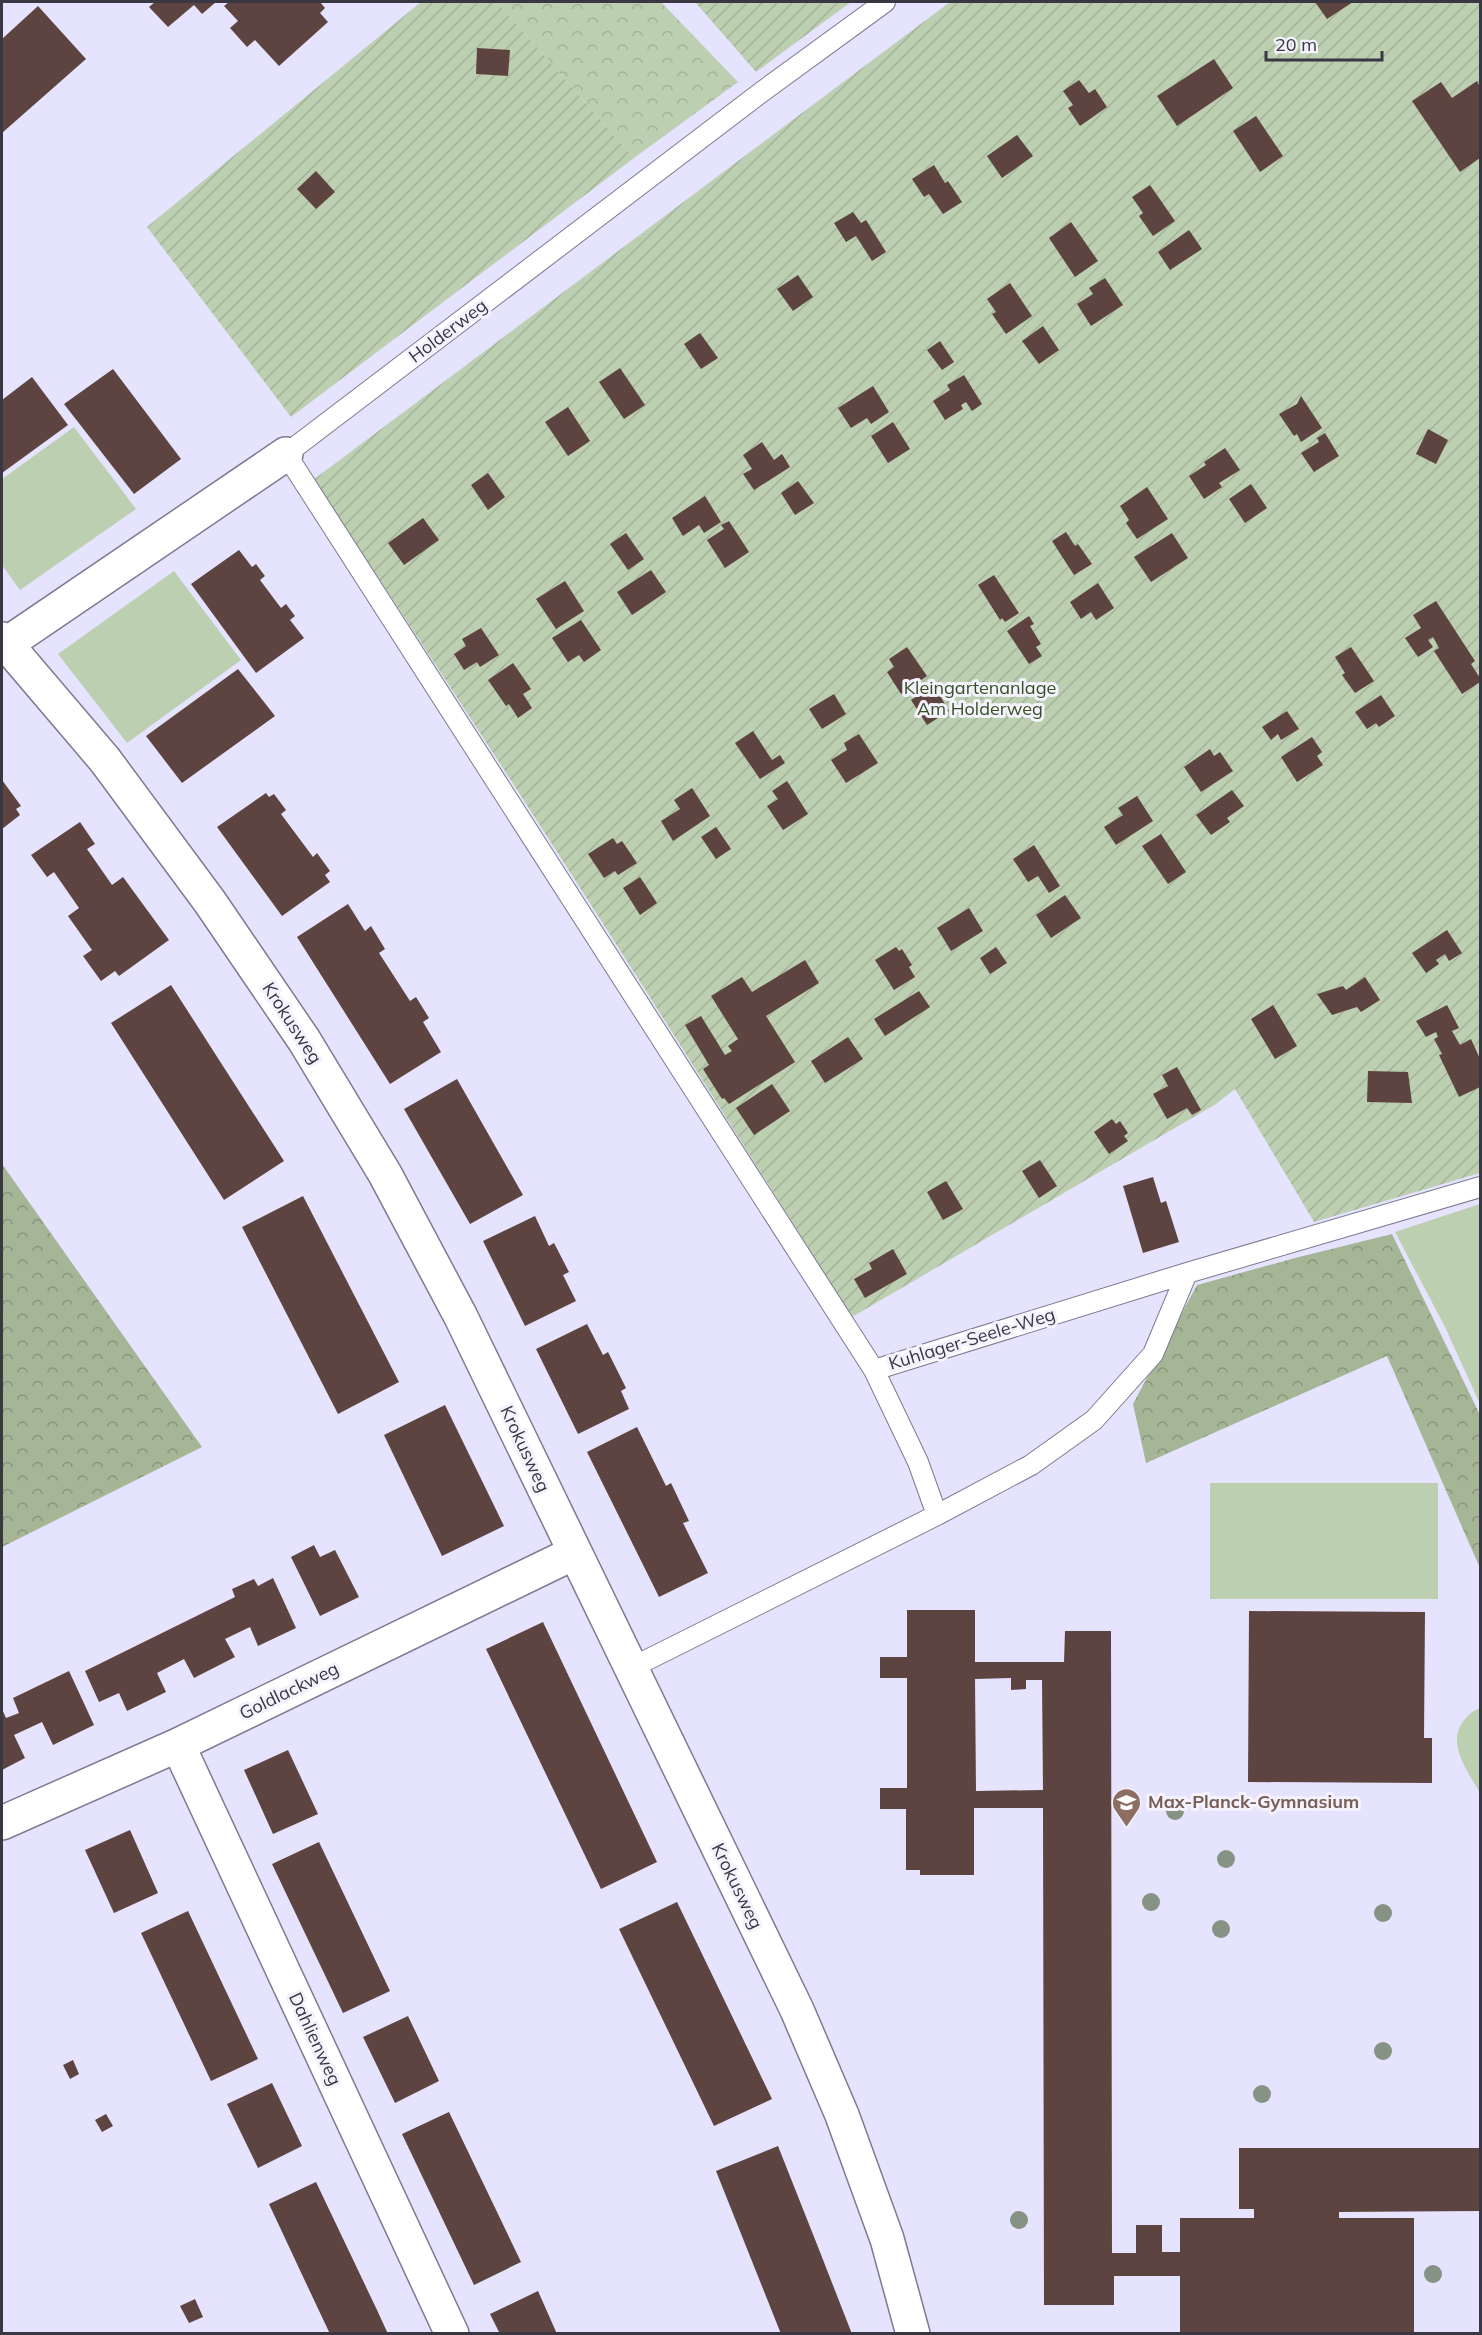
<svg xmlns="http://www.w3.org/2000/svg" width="1482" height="2335" font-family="Mulish,sans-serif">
	<defs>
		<pattern id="forest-crowns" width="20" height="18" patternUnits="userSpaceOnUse" patternTransform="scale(1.5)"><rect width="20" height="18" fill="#a4b696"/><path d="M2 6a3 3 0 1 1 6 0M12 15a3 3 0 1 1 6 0" fill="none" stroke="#87957c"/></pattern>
		<pattern id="park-crowns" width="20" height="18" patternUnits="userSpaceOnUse" patternTransform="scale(1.5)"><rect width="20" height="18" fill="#bdcfb1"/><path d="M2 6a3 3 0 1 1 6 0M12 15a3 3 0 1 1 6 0" fill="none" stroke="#a3b299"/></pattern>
		<pattern id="garden-furrows" width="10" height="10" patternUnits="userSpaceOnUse" patternTransform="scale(1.5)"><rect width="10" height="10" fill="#bdcfb1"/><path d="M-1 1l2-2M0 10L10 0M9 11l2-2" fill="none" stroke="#a3b299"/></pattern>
	</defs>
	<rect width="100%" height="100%" fill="#e6e3fe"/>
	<path fill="#bdcfb1" d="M74,427L136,509L20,590L2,565V479Z
		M174,571L241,660L127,743L58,654Z
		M1480,1204V1404L1445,1327L1395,1232Z
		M1210,1483H1438V1599H1210Z
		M1480,1708V1793C1469,1773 1447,1746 1462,1723C1467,1716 1472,1711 1480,1708Z"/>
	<path fill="url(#forest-crowns)" d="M2,1164L202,1447L2,1547Z
		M1392,1234L1480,1415V1568L1387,1356L1146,1463L1133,1404L1197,1285L1295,1258Z"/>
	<path fill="url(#park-crowns)" d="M497,2H661L738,82L634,158Z"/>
	<path fill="url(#garden-furrows)" d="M421,2H497L634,158L291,417L147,227Z
		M695,2H851L756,72Z
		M950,2H1480V1173L1314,1222L1235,1089L1216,1104L852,1317C675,1036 498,755 313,480Z"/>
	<path fill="#5e4440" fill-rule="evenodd" d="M155,2H216L202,14L194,5L168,27L149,7Z
		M229,2H320L325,8L320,13L328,22L279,66L255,40L247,47L230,28L238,21L224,6Z
		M1315,2H1353L1327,19Z
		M38,6L86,59L2,133V39Z
		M477,48L510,50L508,76L476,74Z
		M1214,59L1233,88L1177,126L1157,96Z
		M1079,80L1089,93L1095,89L1107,107L1080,126L1068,108L1073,105L1063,91Z
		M1477,81L1480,87V158L1460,172L1412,101L1441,82L1452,98Z
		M1256,116L1283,156L1260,172L1233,131Z
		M1017,135L1033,156L1002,178L987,156Z
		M934,165L945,183L948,181L962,202L943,214L929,194L924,197L912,179Z
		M316,171L335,192L316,209L297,189Z
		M1150,185L1175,221L1153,236L1139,216L1143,213L1132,197Z
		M853,212L861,223L866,220L886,252L872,261L856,236L846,242L834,223Z
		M1071,222L1098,261L1075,277L1049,238Z
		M1189,230L1202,249L1170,270L1158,252Z
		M798,275L813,297L793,311L777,289Z
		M1105,278L1123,305L1091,326L1077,304L1093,294L1089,288Z
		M1010,283L1032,316L1006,334L992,314L996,312L987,299Z
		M1043,326L1059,350L1039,364L1022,341Z
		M700,333L718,358L701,369L684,344Z
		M940,341L954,362L942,370L927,350Z
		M620,368L645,405L624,419L599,382Z
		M113,369L181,459L134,494L64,404Z
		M964,375L982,404L972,411L966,402L961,405L963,409L945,420L933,401L950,390L947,385Z
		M32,377L68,425L2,473V400Z
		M873,386L889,412L871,424L867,418L851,428L838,408Z
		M1301,396L1322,428L1301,442L1297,434L1294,436L1279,414L1297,404Z
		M568,407L590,441L568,456L545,422Z
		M893,422L910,449L888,463L871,436Z
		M1428,429L1448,440L1436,464L1416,454Z
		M1325,433L1339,456L1314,472L1301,453L1319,442L1317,438Z
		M762,442L774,460L782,454L790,467L754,490L743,474L752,469L743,455Z
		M1225,448L1240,470L1219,483L1222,487L1204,499L1189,476L1206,465L1204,462Z
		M488,473L505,497L488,510L471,485Z
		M798,481L814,503L795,515L781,493Z
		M1251,484L1267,508L1245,523L1229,499Z
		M1147,487L1168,519L1137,539L1126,523L1129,520L1120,506Z
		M705,496L721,522L704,533L699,525L683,536L672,518Z
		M423,518L439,540L404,565L388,543Z
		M729,521L749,552L725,568L707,540L724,529L721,525Z
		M1066,532L1075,546L1078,544L1092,564L1074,575L1052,541Z
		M626,533L644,559L628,570L610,544Z
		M1172,533L1188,558L1151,582L1134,557Z
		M239,550L252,567L256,564L265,576L260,580L281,608L286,604L295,616L290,620L304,638L256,673L191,584Z
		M651,570L666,592L632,615L617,592Z
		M994,575L1019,613L1005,622L1002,618L1000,620L978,585Z
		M565,581L584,611L556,629L536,599Z
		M1098,583L1114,608L1096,620L1091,612L1081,619L1070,602Z
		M1436,601L1475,661L1471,664L1480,678V682L1462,694L1434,651L1439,648L1433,637L1428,640L1433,647L1418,657L1405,638L1421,628L1413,615Z
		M1029,616L1034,624L1030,626L1041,644L1036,647L1042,656L1029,664L1007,631Z
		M581,620L601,650L584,662L579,655L568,662L552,638Z
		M481,628L499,655L480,667L477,662L464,670L454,654L466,646L462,639Z
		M907,647L927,676L901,694L887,672L894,667L889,659Z
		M1351,647L1374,681L1355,693L1342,675L1345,673L1335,657Z
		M513,663L531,689L523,694L532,708L518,718L509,704L506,706L488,680Z
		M238,669L275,716L182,783L146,736Z
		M934,685L949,711L927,725L911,700Z
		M834,694L846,714L822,729L809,709Z
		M1381,695L1395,716L1379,727L1376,723L1367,729L1355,712Z
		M1287,711L1299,729L1281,740L1278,734L1271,740L1262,727Z
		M753,731L772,760L780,755L785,763L760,779L735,743Z
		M859,734L878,763L846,783L831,760L847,750L844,743Z
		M1312,737L1322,752L1317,756L1323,765L1297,782L1281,757Z
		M1210,749L1214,756L1220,752L1233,771L1201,792L1184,767Z
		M2,780L21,806L16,809L20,815L2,829Z
		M787,781L808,814L783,830L767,806L778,799L772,791Z
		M692,788L710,816L673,841L661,821L680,809L674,800Z
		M1232,790L1244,806L1227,818L1230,822L1211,835L1196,815Z
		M266,793L269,797L274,794L286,810L281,814L313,857L317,853L330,871L325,875L330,882L282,916L217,827Z
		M1137,796L1153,821L1116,845L1104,827L1123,815L1118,808Z
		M80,822L95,844L87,849L112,885L123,877L169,940L119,976L115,971L101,981L83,956L92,950L68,916L79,908L54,872L47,877L31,855Z
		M716,827L731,849L716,859L701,837Z
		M1161,834L1186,872L1168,884L1142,846Z
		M613,838L617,844L622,841L637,863L618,875L615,871L604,878L588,854Z
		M1034,845L1060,886L1049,893L1038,876L1028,882L1013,859Z
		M640,877L657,903L640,915L623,888Z
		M1065,895L1081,918L1051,938L1036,915Z
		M348,904L365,931L371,926L385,949L379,953L410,1001L416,997L429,1018L423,1022L441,1052L390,1084L297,937Z
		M969,908L983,931L951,951L937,928Z
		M1447,930L1462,953L1449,961L1445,954L1436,960L1439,964L1426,973L1412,953Z
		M896,947L899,951L902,949L912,965L909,967L915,977L894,990L875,960Z
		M996,947L1007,963L990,974L980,958Z
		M805,960L819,983L766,1016L795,1062L729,1104L724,1098L722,1099L703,1069L709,1065L685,1025L701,1016L725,1055L732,1051L728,1046L738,1039L711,996L742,977L752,992Z
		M1365,977L1380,1000L1361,1012L1357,1007L1332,1015L1317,994L1343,986L1346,990Z
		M171,985L284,1161L224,1200L111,1023Z
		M919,991L930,1007L885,1036L874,1019Z
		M1273,1005L1297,1046L1275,1059L1251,1019Z
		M1447,1005L1459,1028L1452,1031L1460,1045L1471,1039L1480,1059V1087L1459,1097L1439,1055L1442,1054L1434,1039L1438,1037L1436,1032L1426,1037L1416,1021Z
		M848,1037L863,1059L825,1083L811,1061Z
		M1177,1067L1201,1110L1192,1115L1187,1108L1167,1119L1153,1094L1168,1086L1162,1075Z
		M1368,1071L1408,1072L1412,1103L1367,1102Z
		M457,1079L523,1195L470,1224L404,1109Z
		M772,1084L790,1111L754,1135L736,1108Z
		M1112,1119L1116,1124L1120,1121L1128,1133L1124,1136L1128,1141L1109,1154L1094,1132Z
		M1040,1160L1057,1186L1039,1198L1022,1171Z
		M1153,1177L1161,1203L1166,1201L1179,1242L1143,1253L1123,1186Z
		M946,1181L963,1209L943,1220L927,1192Z
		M303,1196L399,1382L338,1414L242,1227Z
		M535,1216L549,1246L554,1243L569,1272L563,1275L576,1301L525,1326L483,1241Z
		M893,1249L907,1274L865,1298L854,1279L872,1269L869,1263Z
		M587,1324L603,1355L608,1352L626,1388L621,1391L629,1409L578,1434L536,1349Z
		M445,1405L504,1526L442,1556L384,1435Z
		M637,1427L666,1486L671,1483L689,1521L683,1523L708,1573L659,1597L587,1452Z
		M314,1545L320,1557L335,1550L359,1597L320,1616L291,1557Z
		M273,1578L296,1628L258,1646L250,1627L225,1639L235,1657L194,1678L184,1659L157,1673L166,1692L127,1711L119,1693L99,1702L85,1671L235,1597L232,1589L254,1579L258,1586Z
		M907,1610H975V1662H1064L1065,1631H1111L1112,2253H1136V2225H1162V2252H1180V2218H1254V2209H1239V2148H1480V2211L1339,2212V2218H1414V2334H1180V2276H1114V2305H1044L1043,1808H974V1875H920V1870H906V1809H880V1788H907V1678H880V1657H907ZM1011,1678V1690L1026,1689V1680H1042L1043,1790L976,1791L975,1679Z
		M1249,1611L1425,1612L1424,1738H1432V1783L1248,1782Z
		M543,1622L657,1862L601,1889L486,1649Z
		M69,1671L94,1725L53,1745L42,1722L14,1735L25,1758L2,1770V1709L6,1718L19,1713L13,1698Z
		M288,1750L318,1814L273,1834L244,1770Z
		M130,1830L158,1893L114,1913L85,1850Z
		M319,1842L390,1991L343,2013L272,1864Z
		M677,1902L772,2099L714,2126L619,1929Z
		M188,1911L258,2059L211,2081L141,1933Z
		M408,2016L439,2081L395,2103L363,2037Z
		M73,2060L79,2074L70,2079L63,2065Z
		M272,2083L302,2146L258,2168L227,2104Z
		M449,2112L521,2262L474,2285L402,2134Z
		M106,2114L113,2126L102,2132L95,2120Z
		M778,2146L818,2247L852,2334H781L716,2171Z
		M316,2182L377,2310L388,2334H330L305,2281L269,2204Z
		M538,2291L557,2334H500L490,2314Z
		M195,2299L203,2317L189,2323L180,2306Z"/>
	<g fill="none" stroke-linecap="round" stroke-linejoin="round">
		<defs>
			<path id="service" d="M874,1370L286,454L763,91L885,2
				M937,1515L918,1462L874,1370L1187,1273L1480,1187
				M631,1668L937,1515L1031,1465L1094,1420L1153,1354L1187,1273"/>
			<path id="minor" d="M2,639L105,760L210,902L304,1040L385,1174L461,1317L797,2010L842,2115L887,2239L913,2334
				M2,647L286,454
				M178,1745L452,2334
				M2,1823L178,1745L574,1553"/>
		</defs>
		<use href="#service" stroke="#7d7a92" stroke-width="22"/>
		<use href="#minor" stroke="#7d7a92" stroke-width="36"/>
		<use href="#service" stroke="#fff" stroke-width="20"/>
		<use href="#minor" stroke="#fff" stroke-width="33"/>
	</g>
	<g fill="#859284">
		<circle cx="1175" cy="1811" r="9"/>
		<circle cx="1226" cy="1859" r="9"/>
		<circle cx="1151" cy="1902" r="9"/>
		<circle cx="1383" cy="1913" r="9"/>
		<circle cx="1221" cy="1929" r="9"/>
		<circle cx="1383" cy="2051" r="9"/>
		<circle cx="1262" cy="2094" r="9"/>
		<circle cx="1019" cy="2220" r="9"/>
		<circle cx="1433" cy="2274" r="9"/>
	</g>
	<defs>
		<symbol id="school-pin" viewBox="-11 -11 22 30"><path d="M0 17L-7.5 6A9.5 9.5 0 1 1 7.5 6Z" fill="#8d6e63" stroke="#f4f2fd"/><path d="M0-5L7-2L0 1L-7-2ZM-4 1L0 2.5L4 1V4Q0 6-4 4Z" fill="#fff"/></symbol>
	</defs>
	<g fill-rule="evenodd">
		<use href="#school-pin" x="1110" y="1786" width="33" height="45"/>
	</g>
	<g text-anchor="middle" stroke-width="6" stroke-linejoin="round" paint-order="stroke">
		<g font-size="18" fill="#393742" stroke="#f4f2fd">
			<text transform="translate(448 331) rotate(-37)" y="6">Holderweg</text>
			<text transform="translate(292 1023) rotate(57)" y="6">Krokusweg</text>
			<text transform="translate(972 1339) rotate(-17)" y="6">Kuhlager-Seele-Weg</text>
			<text transform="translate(525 1449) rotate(65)" y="6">Krokusweg</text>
			<text transform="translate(289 1691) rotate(-26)" y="6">Goldlackweg</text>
			<text transform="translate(737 1886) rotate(64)" y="6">Krokusweg</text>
			<text transform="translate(315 2039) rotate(65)" y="6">Dahlienweg</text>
		</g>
		<g font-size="18" fill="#364f20" stroke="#f4f2fd">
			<text x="980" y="694">Kleingartenanlage<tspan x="980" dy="21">Am Holderweg</tspan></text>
		</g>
		<g font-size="18" font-weight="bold" fill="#785e54" stroke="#f4f2fd" text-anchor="start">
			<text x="1148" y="1808">Max-Planck-Gymnasium</text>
		</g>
	</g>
	<rect width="1482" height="2335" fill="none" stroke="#393742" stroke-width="6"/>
	<path d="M1266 51v9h116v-9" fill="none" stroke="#393742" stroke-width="3"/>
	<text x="1275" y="51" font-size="18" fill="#393742" stroke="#f4f2fd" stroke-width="4.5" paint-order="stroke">20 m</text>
</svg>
